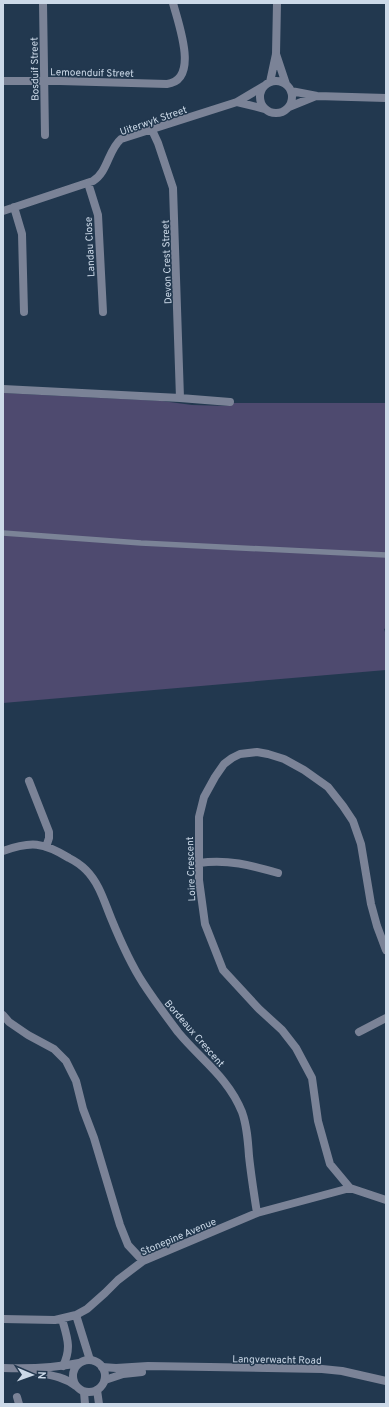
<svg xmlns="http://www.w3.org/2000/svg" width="389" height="1407" font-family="Overpass,sans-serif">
	<rect width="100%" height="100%" fill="#22384f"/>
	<path fill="#4e4a6f" d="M3,393L162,401L192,405L229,406L230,403H386V628L384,629L386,635V670L3,703Z"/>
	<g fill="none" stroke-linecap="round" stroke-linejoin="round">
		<path stroke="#7b8397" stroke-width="5.5" d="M3,533L141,543L386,555"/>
		<path stroke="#7b8397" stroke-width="8" d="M43,3L45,135
			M276,54L286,84
			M3,81H60L167,84C200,80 178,23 173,3
			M260 97a16 16 0 1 1 32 0a16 16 0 1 1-32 0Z
			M270,82L276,54L277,3
			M291,91L317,96L386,98
			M237,102L265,109
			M289,107L316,96
			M152,130L158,143L173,188L180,398
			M88,183L98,215L103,312
			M14,207L22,234L24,312
			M3,211L93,181C108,172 108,150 121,139L237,102L264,86
			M3,389L180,398L230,402
			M29,781L49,832V838L46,847
			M3,851C31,841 43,842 69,858C75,861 81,865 86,870C99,883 104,901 111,918C120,940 130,963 143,983C154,1000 166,1016 178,1032C201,1060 228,1077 242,1112C247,1126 248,1141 249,1156C251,1175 254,1194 257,1213
			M199,863C227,859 251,865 278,873
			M386,950L377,926L371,904L361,844L353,821L343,806L328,787L304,770L284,759L268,754L257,752L240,754L232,758L224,764L215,777L204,797L199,817V880L205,924L223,970L259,1009L282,1030L296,1048L312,1078L318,1121L330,1164L350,1188L386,1200
			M3,1015L9,1022L28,1035L54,1049L66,1061L76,1081L83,1109L94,1138L120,1225L128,1245L143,1261
			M359,1032L386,1018
			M76,1315L90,1360
			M3,1319L55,1320L76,1315L87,1309L105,1293L118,1280L143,1261L257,1213L350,1188
			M62,1319C67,1337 72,1348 63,1366
			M102,1367L116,1368L148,1366L322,1369L342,1371L386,1381
			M105,1380L123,1374L142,1372
			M97,1390L99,1404
			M84,1392L85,1404
			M17,1397L19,1404"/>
		<path stroke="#7b8397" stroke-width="8" d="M73 1376a16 16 0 1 1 32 0a16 16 0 1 1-32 0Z
			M3,1368C29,1369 54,1368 79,1363
			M34,1372C49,1375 63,1376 76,1386"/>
	</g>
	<g text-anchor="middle" stroke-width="3" stroke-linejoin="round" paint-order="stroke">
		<g font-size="10" fill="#ccd9e8" stroke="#22384f">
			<text transform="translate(34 69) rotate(-91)" y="4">Bosduif Street</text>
			<text transform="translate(92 72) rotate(1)" y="4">Lemoenduif Street</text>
			<text transform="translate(153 120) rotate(-19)" y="4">Uiterwyk Street</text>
			<text transform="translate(89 247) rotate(-93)" y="4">Landau Close</text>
			<text transform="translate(166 262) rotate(-92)" y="4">Devon Crest Street</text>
			<text transform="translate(190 869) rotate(-92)" y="4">Loire Crescent</text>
			<text transform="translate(195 1033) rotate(49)" y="4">Bordeaux Crescent</text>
			<text transform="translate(178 1236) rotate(-23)" y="4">Stonepine Avenue</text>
			<text transform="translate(277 1359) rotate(1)" y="4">Langverwacht Road</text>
		</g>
	</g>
	<rect width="389" height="1407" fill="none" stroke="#ccd9e8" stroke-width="8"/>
	<g transform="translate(32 1375) rotate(92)" stroke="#22384f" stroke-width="3" paint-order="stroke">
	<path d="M0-3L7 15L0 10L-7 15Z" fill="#ccd9e8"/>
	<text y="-6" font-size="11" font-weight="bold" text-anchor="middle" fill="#ccd9e8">N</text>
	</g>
</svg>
